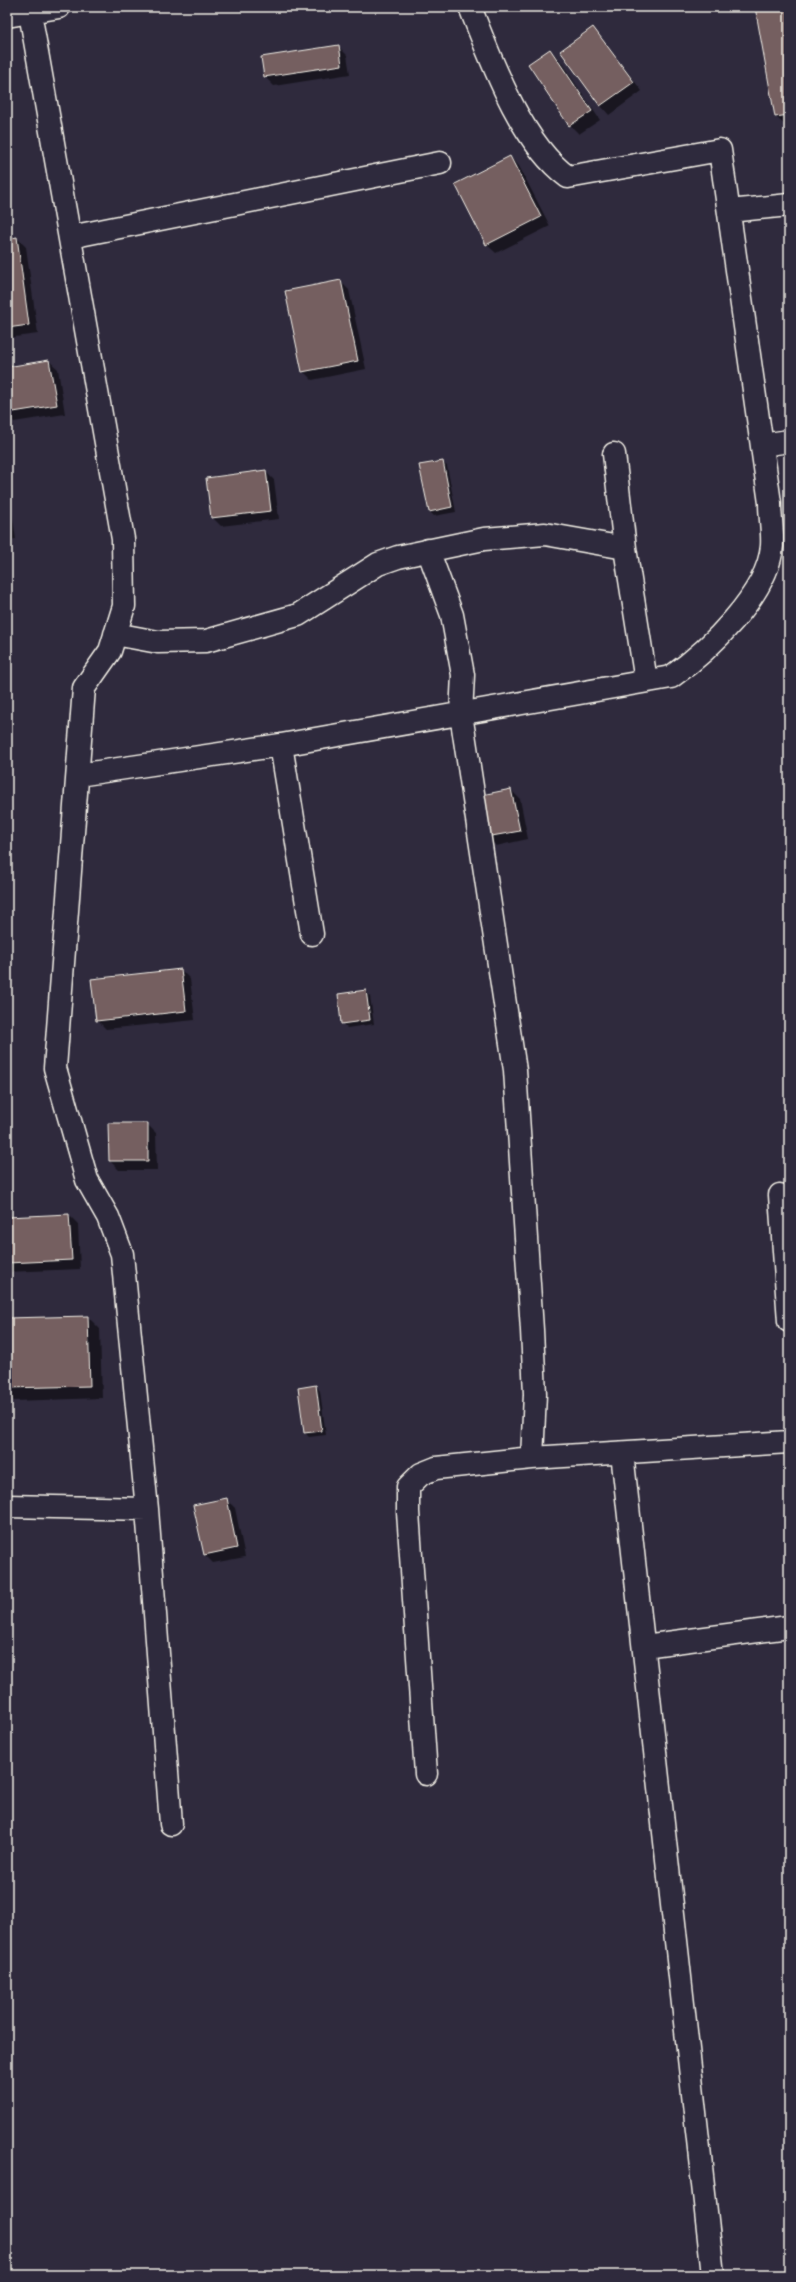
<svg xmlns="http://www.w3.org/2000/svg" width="796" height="2282" font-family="'Patrick Hand',sans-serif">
	<rect width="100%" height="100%" fill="#2f2a3d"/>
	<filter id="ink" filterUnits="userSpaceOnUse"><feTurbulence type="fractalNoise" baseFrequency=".025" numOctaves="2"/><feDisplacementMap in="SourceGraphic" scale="8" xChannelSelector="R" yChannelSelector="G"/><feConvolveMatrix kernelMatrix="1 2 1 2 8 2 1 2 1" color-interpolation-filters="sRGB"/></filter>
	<g filter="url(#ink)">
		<path fill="#0007" d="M756,7H789V129L776,117Z
			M593,28L642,91L609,115L601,106L561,51Z
			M338,46L347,55L350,74L274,86L265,77L262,58Z
			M550,50L559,59L600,120L579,134L570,125Z
			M510,157L519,166L550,226L496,253L487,245L456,184Z
			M17,238L26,247L38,334L7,338V240Z
			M340,281L349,290L366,369L312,380L303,371Z
			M49,361L58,369L65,414L14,422L7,415V368Z
			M442,462L447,466L456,512L434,516L430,512L420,466Z
			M265,471L274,480L279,519L221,526L212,517Z
			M7,477L16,539L7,540Z
			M511,790L520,799L528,839L496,846L487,837Z
			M181,970L190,979L195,1020L106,1029L97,1020Z
			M366,991L370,996L374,1024L347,1028L342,1023Z
			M147,1124L156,1133L157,1170H119L110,1161Z
			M69,1215L78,1224L80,1269L7,1272V1218Z
			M88,1317L100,1329L102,1398L14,1401L7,1394V1319Z
			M316,1386L320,1391L326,1435L309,1437L305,1433Z
			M226,1499L235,1508L245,1557L213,1563L204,1554Z"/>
		<path fill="#745e61" stroke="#f4f1e8" d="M755,7H789V115L775,117Z
			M593,27L634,82L600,106L560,51Z
			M339,45L342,65L264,77L261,57Z
			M550,49L592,111L569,126L528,64Z
			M510,156L541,217L486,245L455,184Z
			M17,237L29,325L7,328V239Z
			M341,280L358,361L302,372L285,291Z
			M49,360L57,405L7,413V367Z
			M443,461L452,507L429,512L419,465Z
			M266,470L271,511L211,518L206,478Z
			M511,789L520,831L486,837L477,796Z
			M181,969L186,1011L96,1021L91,979Z
			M366,990L370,1020L341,1024L338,994Z
			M108,1123H148V1161H109Z
			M69,1214L72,1260L7,1263V1217Z
			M88,1316L90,1386L7,1388V1318Z
			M316,1385L322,1431L304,1433L298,1388Z
			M227,1498L237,1548L204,1555L193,1505Z"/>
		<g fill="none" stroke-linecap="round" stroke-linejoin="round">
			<defs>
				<path id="minor" d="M29,7L123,539L124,606L110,651L84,688L55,1068L87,1180L108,1217L122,1254L147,1509L171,1824
					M7,16L59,7
					M729,211L789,205
					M70,237L440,163
					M762,445L789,441
					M625,548L646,681
					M428,550L452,615L463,675L461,714L515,1070L532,1330L535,1394L532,1458
					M115,634L158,642L206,641L298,615L378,564L398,557L484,539L545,534L625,548L614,454
					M281,745L312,934
					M78,775L281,745L671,677C708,651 768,594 772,546C773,532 770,517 770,503L720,150L568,177C521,143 491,60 470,7
					M780,1195L789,1321
					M622,1453L713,2275
					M7,1506L147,1509
					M644,1646L789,1627
					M426,1774L408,1512V1487L421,1474L436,1468L532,1458L789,1442"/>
			</defs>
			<use href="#minor" stroke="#f4f1e8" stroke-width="25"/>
			<use href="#minor" stroke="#2f2a3d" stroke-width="22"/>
		</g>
	</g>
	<rect width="796" height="2282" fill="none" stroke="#2f2a3d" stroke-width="24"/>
	<rect x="12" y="12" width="772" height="2258" fill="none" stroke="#f4f1e8" stroke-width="1.5" filter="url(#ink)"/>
</svg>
